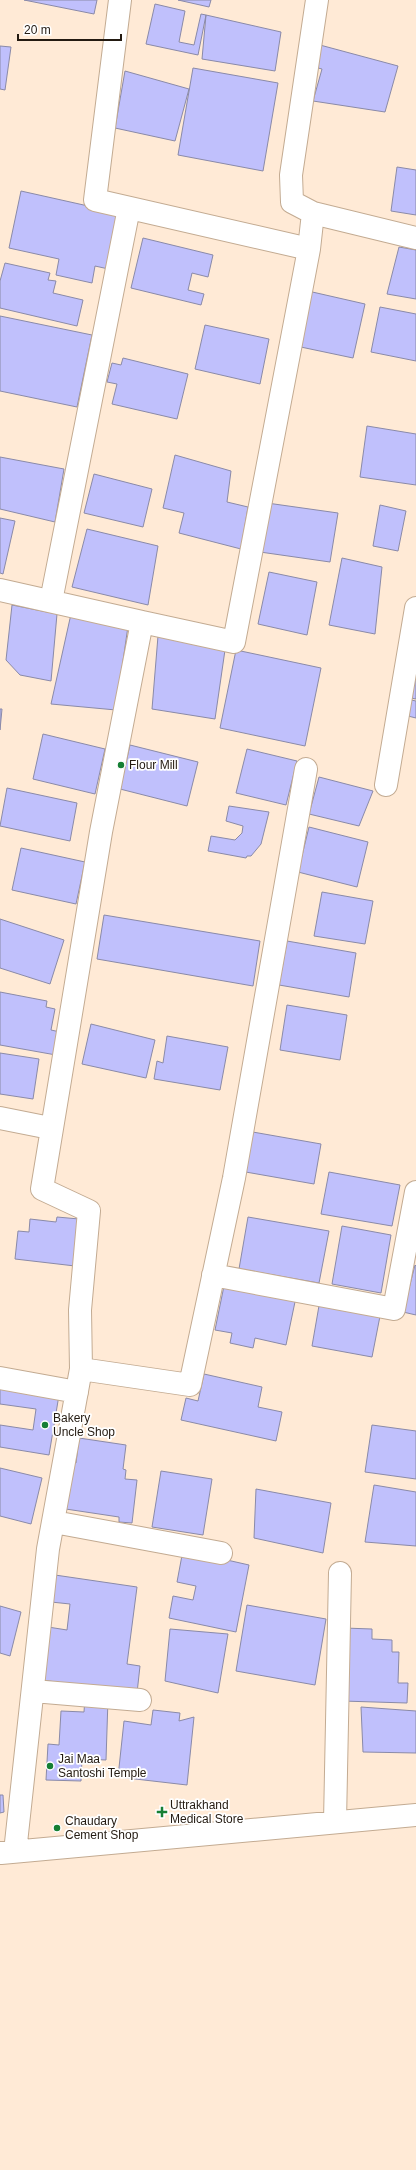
<svg xmlns="http://www.w3.org/2000/svg" width="416" height="2170" font-family="Helvetica,sans-serif">
	<rect width="100%" height="100%" fill="#ffead6"/>
	<path fill="#c0c0fc" stroke="#8a8aa8" d="M24,0H97L94,14Z
		M178,0H211L209,7Z
		M155,4L185,11L179,42L194,45L201,14L206,15L198,55L146,44Z
		M206,15L281,32L275,71L202,59Z
		M320,45L398,66L385,112L313,101L322,69L314,67Z
		M0,46L11,47L5,90L0,89Z
		M193,68L278,83L263,171L178,155Z
		M125,71L189,89L175,141L115,128Z
		M397,167L416,170V215L391,211Z
		M21,191L124,214L113,270L95,266L92,283L56,275L59,259L9,248Z
		M143,238L213,255L208,277L192,273L188,290L204,294L201,305L131,288Z
		M399,247L416,250V299L387,294Z
		M5,263L50,273L48,280L56,281L53,293L83,300L77,326L0,308V281Z
		M308,291L365,304L353,358L296,346Z
		M380,307L416,314V361L371,352Z
		M0,316L92,335L77,407L0,391Z
		M205,325L269,339L260,384L195,369Z
		M123,358L188,374L177,419L112,404L117,384L107,382L112,363L121,365Z
		M367,426L416,434V485L360,477Z
		M175,455L231,471L227,502L248,507L241,549L179,533L184,513L163,508Z
		M0,457L64,469L55,522L0,509Z
		M94,474L152,489L143,527L84,513Z
		M267,503L338,513L330,562L260,552Z
		M380,505L406,511L398,551L373,546Z
		M0,518L15,521L3,574L0,573Z
		M87,529L158,546L148,605L72,587Z
		M342,558L382,567L375,634L329,625Z
		M269,572L317,582L307,635L258,624Z
		M12,605L57,614L51,681L20,675L6,660Z
		M71,614L128,626L116,710L51,704Z
		M158,636L225,650L215,719L152,709Z
		M236,650L321,668L305,746L220,728Z
		M416,671V699L405,697Z
		M411,700L416,701V718L408,716Z
		M0,709H2L0,730Z
		M43,734L105,749L95,794L33,779Z
		M130,745L198,762L187,806L120,789Z
		M247,749L297,761L286,805L236,793Z
		M319,777L373,791L359,826L309,814Z
		M7,788L77,803L70,841L0,826Z
		M229,806L269,812L261,844L251,856H247L246,858L208,851L211,836L235,840L242,833L243,826L226,821Z
		M309,827L368,842L357,887L298,872Z
		M21,848L85,862L76,904L12,890Z
		M322,892L373,901L365,944L314,936Z
		M104,915L260,941L253,986L97,959Z
		M0,919L64,940L50,984L0,968Z
		M287,941L356,953L349,997L279,985Z
		M0,992L47,1001L46,1007L55,1009L51,1030L60,1032L56,1055L0,1045Z
		M287,1005L347,1015L340,1060L280,1050Z
		M91,1024L155,1040L146,1078L82,1064Z
		M167,1036L228,1047L220,1090L154,1079L157,1061L163,1063Z
		M0,1053L39,1059L33,1099L0,1094Z
		M247,1131L321,1144L314,1184L240,1171Z
		M329,1172L400,1185L392,1226L321,1214Z
		M57,1217L79,1219L75,1266L15,1259L18,1231L29,1232L30,1219L56,1222Z
		M248,1217L329,1231L319,1283L239,1269Z
		M342,1226L391,1235L381,1293L332,1284Z
		M415,1265L416,1266V1315L403,1312Z
		M225,1281L296,1297L286,1345L255,1338L253,1348L230,1343L232,1333L215,1330Z
		M320,1300L381,1311L372,1357L312,1346Z
		M204,1374L262,1387L258,1407L282,1412L276,1441L181,1420L186,1398L198,1401Z
		M0,1381L60,1389L49,1455L0,1447V1425L33,1430L36,1409L0,1404Z
		M372,1425L416,1431V1479L365,1472Z
		M79,1438L126,1445L123,1469L126,1470L125,1479L137,1480L132,1523L119,1522V1517L59,1508L66,1461L76,1463Z
		M0,1468L42,1478L31,1524L0,1516Z
		M161,1471L212,1479L203,1535L152,1527Z
		M374,1485L416,1492V1546L365,1542Z
		M256,1489L331,1503L323,1553L254,1538Z
		M183,1550L249,1565L236,1632L169,1618L173,1596L193,1600L196,1586L177,1582Z
		M55,1575L137,1587L127,1664L140,1666L137,1693L41,1680L48,1627L67,1630L70,1604L51,1602Z
		M247,1605L326,1619L315,1685L236,1671Z
		M0,1606L21,1612L10,1656L0,1653Z
		M344,1628L372,1629V1639L392,1640V1652H399L398,1683H408L407,1703L342,1701Z
		M170,1629L228,1634L218,1693L165,1681Z
		M85,1697L108,1699L106,1760L82,1759L81,1781L46,1780L48,1744L59,1745L61,1711L84,1712Z
		M361,1707L416,1711V1753L363,1752Z
		M153,1710L180,1713L179,1721L194,1717L187,1785L118,1777L124,1721L151,1725Z
		M0,1795H3L4,1812L0,1813Z"/>
	<g fill="none" stroke-linecap="round" stroke-linejoin="round">
		<defs>
			<path id="street" d="M120,0L95,200L309,249
				M317,0L291,175L292,202L313,213L416,238
				M0,590L142,622L101,832L42,1189L89,1211L80,1310L81,1369L48,1549L15,1852
				M51,601L129,208
				M142,622L234,642L309,249L313,213
				M386,785L416,608
				M0,1118L50,1128
				M213,1275L394,1309L416,1192
				M81,1369L190,1385L234,1178L306,769
				M0,1378L77,1392
				M54,1522L221,1553
				M33,1691L140,1700
				M335,1822L340,1573
				M1,1853L416,1815"/>
		</defs>
		<use href="#street" stroke="#c3ab92" stroke-width="24"/>
		<use href="#street" stroke="#fff" stroke-width="22"/>
	</g>
	<g fill="#157f34" stroke="#fff" stroke-width="1.5">
		<circle cx="121" cy="765" r="4"/>
		<circle cx="45" cy="1425" r="4"/>
		<circle cx="50" cy="1766" r="4"/>
		<path d="M160 1806h4v4h4v4h-4v4h-4v-4h-4v-4h4z"/>
		<circle cx="57" cy="1828" r="4"/>
	</g>
	<g text-anchor="middle" stroke-width="3.5" stroke-linejoin="round" paint-order="stroke">
		<g font-size="12" fill="#231a11" stroke="#fff" text-anchor="start">
			<text x="129" y="769">Flour Mill</text>
			<text x="53" y="1422">Bakery<tspan x="53" dy="14">Uncle Shop</tspan></text>
			<text x="58" y="1763">Jai Maa<tspan x="58" dy="14">Santoshi Temple</tspan></text>
			<text x="170" y="1809">Uttrakhand<tspan x="170" dy="14">Medical Store</tspan></text>
			<text x="65" y="1825">Chaudary<tspan x="65" dy="14">Cement Shop</tspan></text>
		</g>
	</g>
	<path d="M18 34v6h103v-6" fill="none" stroke="#231a11" stroke-width="2"/>
	<text x="24" y="34" font-size="12" fill="#231a11" stroke="#ffffff" stroke-width="3" paint-order="stroke">20 m</text>
</svg>
